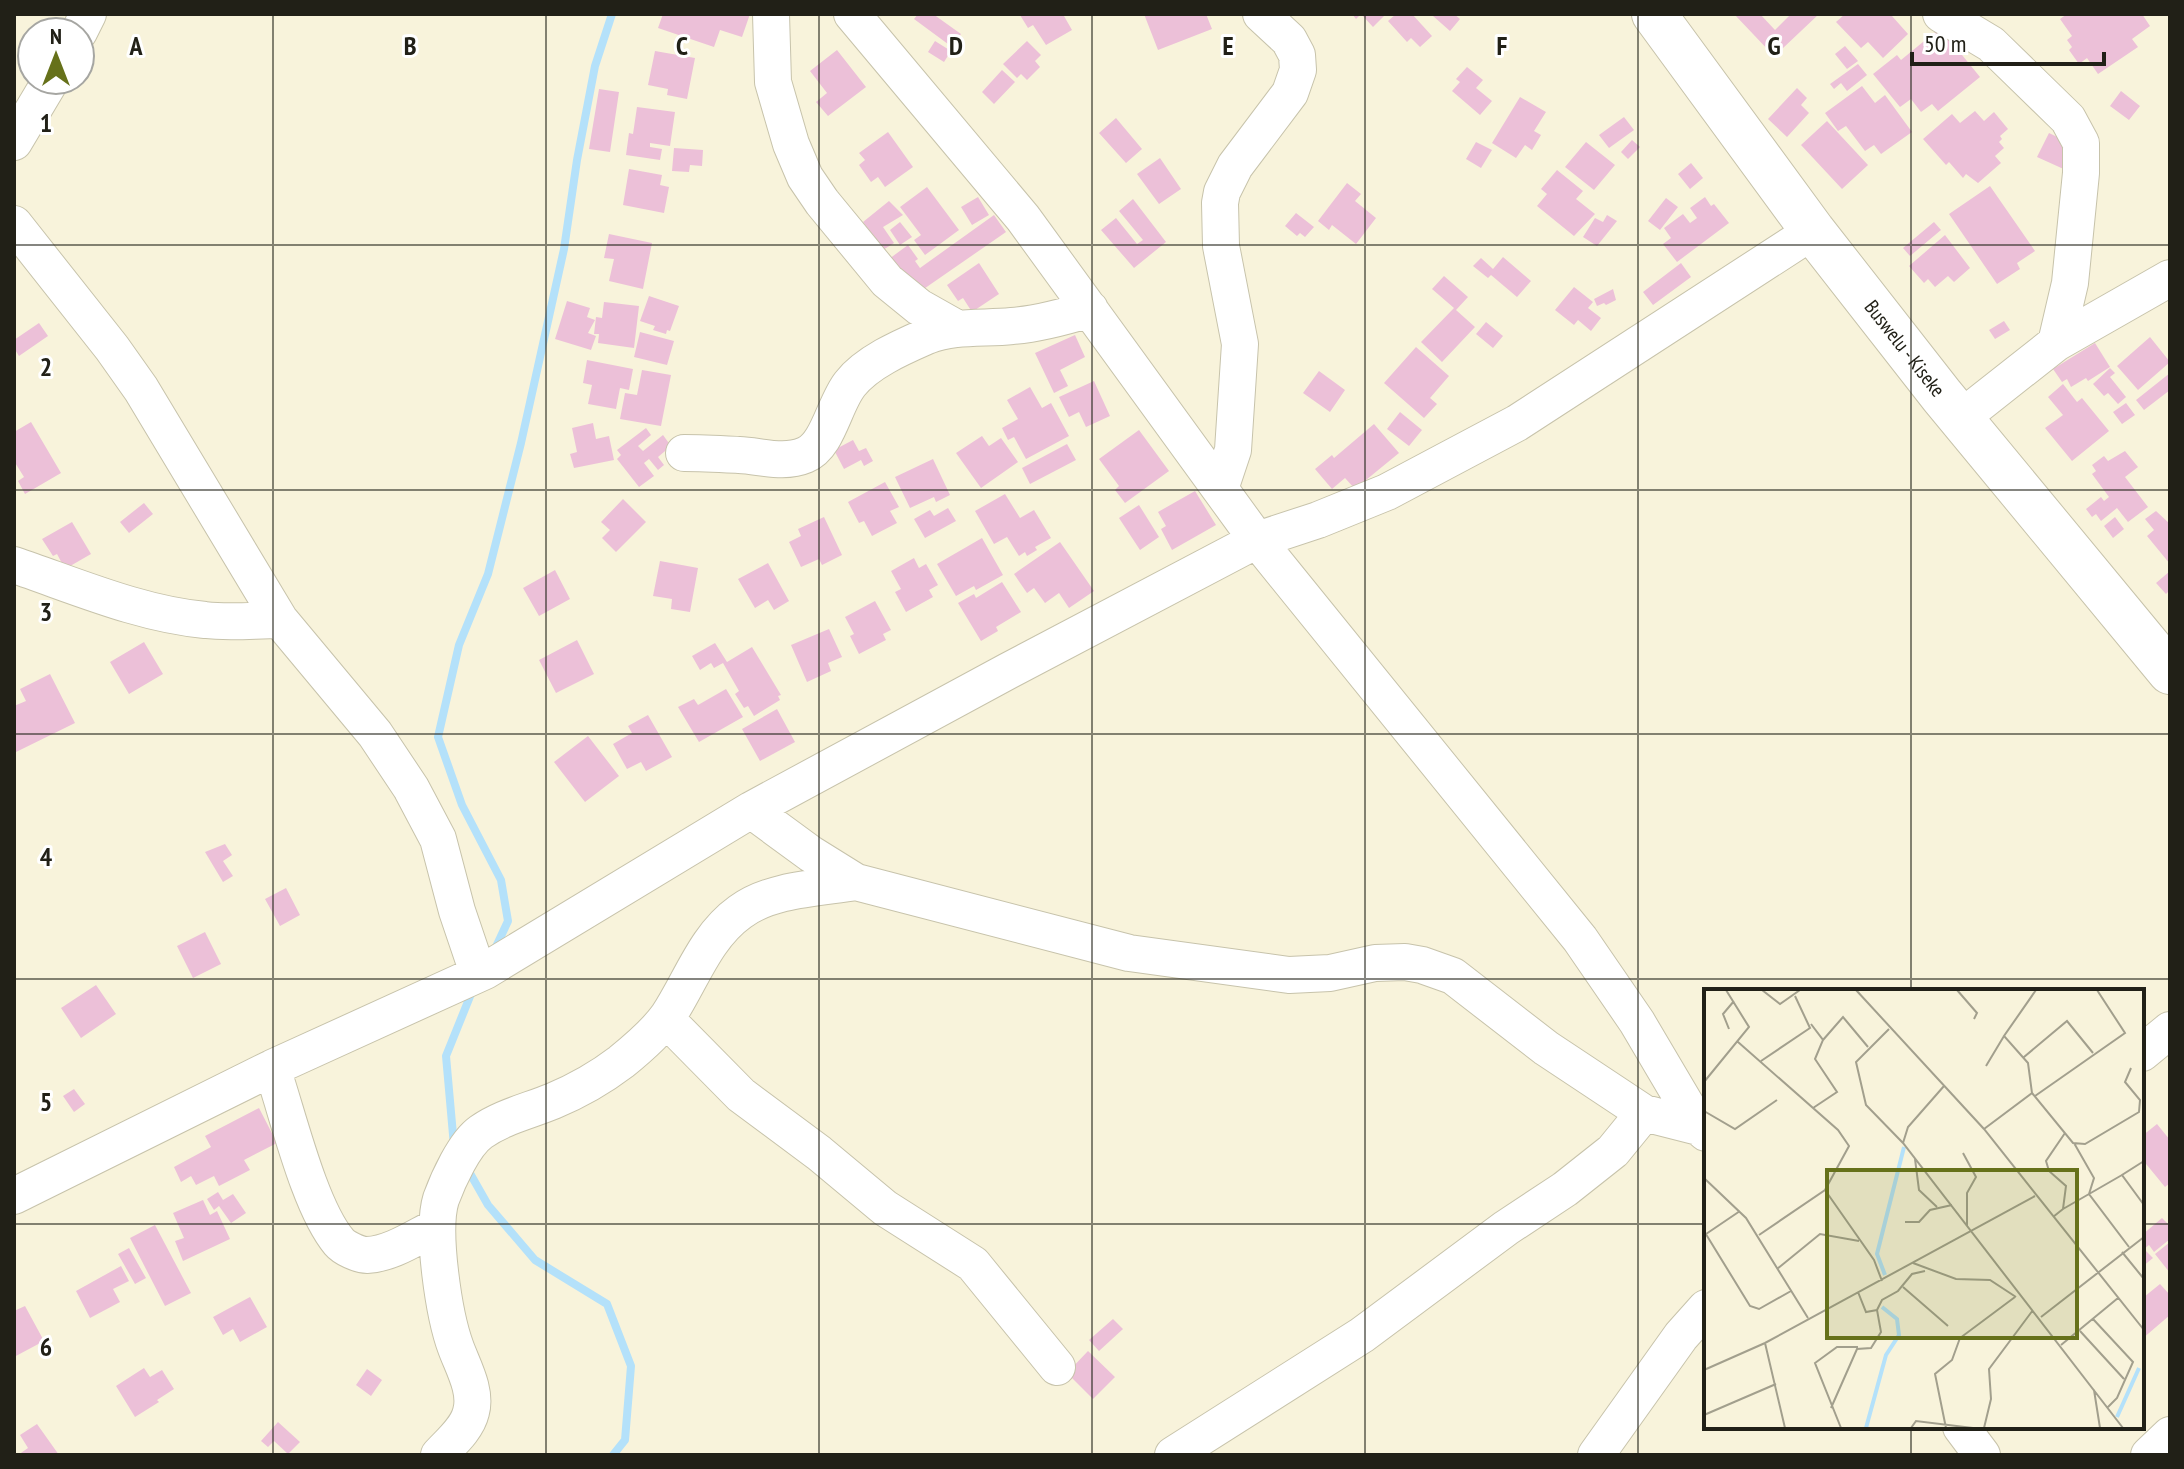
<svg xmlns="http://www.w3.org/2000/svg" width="2184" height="1469" font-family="'PT Sans Narrow',sans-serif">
	<rect width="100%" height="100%" fill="#f8f3db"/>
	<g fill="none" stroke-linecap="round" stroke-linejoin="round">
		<path stroke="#b4e1fa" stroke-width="8" d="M495,949L508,921L501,880L462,805L438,737L459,645L488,574L521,443L564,249L577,160L595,66L612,14
			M454,1146L446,1056L473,989
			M467,1168L488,1205L535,1260L607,1304L631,1366L625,1440L613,1455"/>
	</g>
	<path fill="#ecc0d8" d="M663,14H750L742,37L720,30L714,47L658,28Z
		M918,14H933L961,34L952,47L914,19Z
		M1022,14H1067L1064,16L1072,30L1046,45L1033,25L1028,28L1020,15Z
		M1144,14H1206L1212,29L1158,50Z
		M1352,14H1386L1373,27L1361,14L1356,19Z
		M1396,14H1412L1432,36L1420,47L1411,38L1407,42L1388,21Z
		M1435,14H1454L1460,19L1450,31L1433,16Z
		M1734,14H1760L1775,30L1791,14H1819L1782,49L1779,47L1772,54Z
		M1845,14H1894L1892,16L1908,34L1883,58L1868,42L1861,48L1836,22Z
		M2067,14H2142L2150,26L2132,39L2138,47L2098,74L2087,58L2079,64L2069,50L2072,47L2067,40L2072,36L2060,19Z
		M1940,28L1980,77L1938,111L1932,104L1921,112L1911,99L1900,107L1873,74L1897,55L1901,60Z
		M935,41L951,51L944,62L928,52Z
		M1027,41L1041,55L1035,61L1040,67L1027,80L1021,74L1017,78L1003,64Z
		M1845,46L1858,61L1847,69L1835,54Z
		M837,50L866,87L828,116L816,102L827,93L810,71Z
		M655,51L695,58L687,99L667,95L668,89L648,85Z
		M1858,64L1867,75L1847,91L1841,83L1834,89L1830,84Z
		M1467,67L1483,80L1476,88L1492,101L1480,115L1452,91L1460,82L1456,79Z
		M1002,70L1015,82L994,104L982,92Z
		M1862,86L1875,103L1885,95L1912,132L1881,154L1874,145L1865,151L1846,126L1838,131L1825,113Z
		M1797,88L1807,98L1801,105L1809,113L1787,137L1768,119Z
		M599,89L619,92L610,152L589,149Z
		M2121,91L2140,106L2129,120L2110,106Z
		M1520,97L1546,112L1534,131L1541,135L1532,150L1525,145L1516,158L1492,143Z
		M637,107L675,112L670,146L650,143V147L662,149L660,160L626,155L629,133L633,134Z
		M1975,111L1984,121L1994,112L2008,129L2000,136L2002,139L1999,142L2004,148L1995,156L2001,163L1978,183L1966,174L1963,178L1949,162L1946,165L1923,139L1952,114L1960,123Z
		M1624,117L1634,130L1609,148L1599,135Z
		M1116,118L1142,149L1126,163L1099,133Z
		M1827,121L1868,165L1842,189L1801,145Z
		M888,132L913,167L885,187L878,177L871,182L859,165L865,160L859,153Z
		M2049,133L2080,148L2068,171L2037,157Z
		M1632,140L1640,147L1628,159L1621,152Z
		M1476,142L1492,150L1481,168L1466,159Z
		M1586,142L1615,165L1594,190L1565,167Z
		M674,148L703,150L702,166L690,165L689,172L672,171Z
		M1160,158L1181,189L1159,204L1137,174Z
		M1691,163L1703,178L1690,189L1678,174Z
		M629,169L662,175L660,185L669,187L664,213L623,205Z
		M1557,170L1583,191L1576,199L1595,214L1574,236L1537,206L1547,194L1541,189Z
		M1347,183L1361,194L1355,201L1376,218L1356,244L1332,225L1329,230L1318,221Z
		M1990,186L2035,251L2017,263L2020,269L1997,284L1949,214Z
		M927,187L959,230L925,255L914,240L921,235L900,207Z
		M978,197L989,215L972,225L961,207Z
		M1705,197L1711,206L1714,204L1729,223L1677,262L1663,244L1671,238L1664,228L1683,214L1690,223L1697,218L1690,208Z
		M1666,198L1678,207L1660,230L1648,221Z
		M1133,199L1166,242L1134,268L1101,230L1116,218L1137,244L1143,240L1119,211Z
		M889,201L903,215L883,227L894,243L883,250L863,222Z
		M1296,213L1314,227L1305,237L1300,233L1297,236L1285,226Z
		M994,215L1006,232L918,293L889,259L908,245L918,259L915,261L920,268Z
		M1607,215L1617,221L1597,246L1583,237L1595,218L1603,222Z
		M900,222L912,237L900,245L890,230Z
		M1934,222L1941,230L1910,256L1903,248Z
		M609,234L652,243L643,289L609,281L614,259L604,258Z
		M1945,235L1970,268L1954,282L1948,276L1935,287L1928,279L1924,283L1909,266Z
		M1503,257L1531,281L1517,297L1491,275L1488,278L1473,266L1481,258L1493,269Z
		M979,263L999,294L972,312L963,298L958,301L947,285Z
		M1681,263L1691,277L1653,305L1643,292Z
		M1444,276L1468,297L1456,310L1475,327L1442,362L1421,342L1454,308L1432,289Z
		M1574,287L1593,302L1588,308L1601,318L1591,331L1578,320L1574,325L1555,310Z
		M1613,289L1616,300L1606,305L1604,303L1597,306L1594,299Z
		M649,296L679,306L670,331L667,330L666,334L653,330L655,326L640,321Z
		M567,301L590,308L587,317L595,320L588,333L596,336L591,350L555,339Z
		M604,302L639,306L634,348L598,343L599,334H594L596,317L602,318Z
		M2004,321L2010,330L1995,339L1989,330Z
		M1486,322L1503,336L1493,348L1476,334Z
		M39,323L48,336L19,356L14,348V340Z
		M640,332L674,341L667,365L634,357Z
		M1075,335L1085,357L1060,370L1068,386L1054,393L1035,353Z
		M2150,337L2170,362L2138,390L2117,366Z
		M2095,343L2110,367L2088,381L2086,378L2071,387L2067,379L2062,382L2053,369Z
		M1416,347L1449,376L1430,398L1437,404L1424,418L1384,383Z
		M587,360L633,369L629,390L620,388L616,409L588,404L592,385L583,383Z
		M2110,368L2115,373L2110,377L2126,397L2118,404L2108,393L2104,396L2093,384Z
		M642,370L671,375L661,426L620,419L625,393L637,395Z
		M1319,371L1345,390L1330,412L1303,393Z
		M2170,373V390L2144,410L2136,400Z
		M1094,381L1110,416L1086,427L1079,412L1069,417L1059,397Z
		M2063,384L2077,402L2082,398L2109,431L2072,461L2045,428L2063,415L2048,397Z
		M1030,387L1042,408L1051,403L1069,436L1026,459L1014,437L1008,440L1002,428L1018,419L1007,400Z
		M2126,403L2135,415L2122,424L2113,412Z
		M1400,412L1422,430L1409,446L1387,429Z
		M31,422L61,473L25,494L18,481L24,477L14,461V432Z
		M593,423L596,439L609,436L614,460L574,468L570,454L577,452L572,428Z
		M1374,424L1399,453L1355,489L1345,478L1332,489L1315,469L1332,455L1334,458Z
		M646,428L651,435L638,446L643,451L663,435L671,446L658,457L664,465L658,470L649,459L644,463L654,476L639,487L617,459L621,455L617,450Z
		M1139,430L1169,471L1125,503L1115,490L1119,486L1099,459Z
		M982,436L989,446L1001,438L1018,462L981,488L956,453Z
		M853,440L859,451L866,448L873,461L864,466L861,460L844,469L834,450Z
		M1067,444L1076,460L1030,484L1022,468Z
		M2125,451L2138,467L2125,477L2148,507L2128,522L2117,508L2101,521L2096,514L2092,517L2086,509L2101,497L2104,501L2109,497L2092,474L2096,471L2092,465L2104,456L2108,461Z
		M933,459L950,495L936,502L934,497L910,508L895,477Z
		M885,482L899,507L890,511L897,523L872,536L864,521L859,523L848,502Z
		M1195,491L1216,525L1172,550L1161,529L1166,526L1158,512Z
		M1005,494L1020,518L1034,510L1051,538L1035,547L1037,550L1027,556L1025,552L1019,556L1007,537L994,544L975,511Z
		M623,499L646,522L616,552L602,538L610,530L601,522Z
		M144,503L153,514L129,533L120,522Z
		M1139,505L1159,537L1140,550L1119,518Z
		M948,508L956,521L925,538L914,519L930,510L934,516Z
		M2156,511L2170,524V564L2147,536L2154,530L2145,519Z
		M824,517L842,555L822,565L819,559L801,567L789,542L801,536L798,529Z
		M2115,517L2124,529L2113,538L2104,526Z
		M72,522L91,554L65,569L57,554L53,556L42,539Z
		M982,538L1003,575L976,590L974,586L956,596L937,564Z
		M1060,542L1094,591L1069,608L1059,593L1045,603L1034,588L1027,593L1014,574Z
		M914,558L919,568L926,564L938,585L929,590L933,597L906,612L895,592L901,589L891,571Z
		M660,561L698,568L690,612L671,609L672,599L653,596Z
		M768,563L789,601L774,610L768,600L755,608L738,579Z
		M555,570L570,599L539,616L523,588Z
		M2170,571V590L2166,594L2156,583Z
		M1002,582L1021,612L996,627L998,631L981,641L958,603L974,594L976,598Z
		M875,601L891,630L883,634L886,640L859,654L850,636L854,634L845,617Z
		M829,629L842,657L828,663L831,671L807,682L791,645Z
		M577,640L594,674L556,693L539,660Z
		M144,642L163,674L129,694L110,662Z
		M715,643L727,662L752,647L781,695L778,696L780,700L754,716L748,706L744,708L735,694L739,691L723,663L714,668L711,663L700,670L692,656Z
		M50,674L75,723L14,753V706L26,701L20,689Z
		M726,689L743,717L699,742L678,707L694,699L698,705Z
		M777,709L795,742L760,761L742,729Z
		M648,715L672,757L646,771L641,762L627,769L613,744L632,733L628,726Z
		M588,736L619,776L585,802L554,762Z
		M225,844L232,855L223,861L233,876L223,882L205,852Z
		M286,888L300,915L280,926L265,899Z
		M205,932L221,964L193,978L177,946Z
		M96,985L116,1014L81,1038L61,1008Z
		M74,1089L85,1104L74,1112L63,1096Z
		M259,1108L277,1143L244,1160L250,1170L219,1186L214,1176L196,1185L191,1176L181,1182L174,1167L211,1147L205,1136Z
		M2157,1124L2170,1140V1183L2165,1187L2142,1159V1136Z
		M218,1192L223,1200L233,1194L246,1213L231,1223L219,1206L214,1210L207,1199Z
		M203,1200L210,1215L217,1211L230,1239L183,1261L175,1241L184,1238L173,1213Z
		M2162,1218L2170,1226V1239L2154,1252L2149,1245L2144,1249L2153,1258L2142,1267V1235Z
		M155,1225L191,1293L165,1306L130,1238Z
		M2170,1242V1273L2155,1254Z
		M129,1248L146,1278L135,1284L118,1254Z
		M121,1266L129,1281L113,1289L120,1302L90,1318L76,1291Z
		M2160,1284L2170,1295L2168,1309L2170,1315L2142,1339V1295L2144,1297Z
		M250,1297L267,1327L240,1342L233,1329L223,1335L213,1317Z
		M25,1306L44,1341L14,1357V1311Z
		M1113,1319L1123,1329L1099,1351L1089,1340Z
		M1088,1351L1115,1377L1093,1399L1067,1373Z
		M144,1368L150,1377L162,1370L174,1389L157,1400L159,1402L135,1417L116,1386Z
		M367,1369L382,1380L371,1396L356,1385Z
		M278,1422L300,1442L288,1454L274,1441L268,1447L261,1441Z
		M37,1424L59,1455H18L28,1448L20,1435Z"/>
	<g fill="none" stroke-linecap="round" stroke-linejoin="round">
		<defs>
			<path id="minor" d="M771,14L773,82L791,144L805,177L822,202L887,281L919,307L958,329
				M852,14L1023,218L1257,540L1580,939L1637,1022L1699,1127L1706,1133
				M1941,14L1991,44L2068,119L2081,143V173L2070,283L2056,343L1961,418
				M79,32L88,14
				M14,142L51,80
				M14,224L112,348L141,389L280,620L375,734L411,788L438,839L457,911L478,973
				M2056,343L2170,278
				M684,453C702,453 720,454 739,455C761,456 784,464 805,455C828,446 834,404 850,384C867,362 902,347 927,336C954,325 985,329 1012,326C1039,324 1064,317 1090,309
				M1220,489L1233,450L1240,344L1221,246L1220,203L1222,192L1235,166L1290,93L1298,70L1297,55L1289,40L1261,14
				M14,565C76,586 140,614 205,620C230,623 255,620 280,620
				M751,810L811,854L856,882L1129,953L1289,975L1330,973L1375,963L1405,962L1422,965L1453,976L1546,1048L1644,1113L1699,1127
				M666,1019L741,1095L819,1153L885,1208L973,1264L1057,1367
				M2142,1053L2170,1030
				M272,1068C288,1115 309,1206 339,1242C344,1248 359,1255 367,1255C391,1254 414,1238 436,1227
				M14,1196L272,1068L485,971L751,810L1008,671L1257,540L1318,520L1387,492L1517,423L1813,231
				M1961,1427L1982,1455
				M439,1455C450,1443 467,1429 471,1412C477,1391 463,1367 456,1348C444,1316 431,1231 441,1199C448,1180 464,1144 481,1132C502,1117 529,1111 553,1101C577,1091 600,1078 621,1062C637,1049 656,1033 668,1016C691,981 705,937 740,912C771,889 819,888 856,882
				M1173,1455L1362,1335L1506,1228L1565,1189L1613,1151L1644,1113
				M1596,1455L1681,1336L1706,1308
				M2149,1455L2170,1435"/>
			<g id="major">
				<path id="s1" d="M1654,14L1813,231L1942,396L2170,672"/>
			</g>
		</defs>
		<use href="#minor" stroke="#c7c3ab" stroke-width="38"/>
		<use href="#major" stroke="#c7c3ab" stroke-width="46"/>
		<use href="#minor" stroke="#fff" stroke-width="36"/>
		<use href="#major" stroke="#fff" stroke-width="44"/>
	</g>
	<path fill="none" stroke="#212017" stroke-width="2" stroke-opacity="0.55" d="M273,14V1455M546,14V1455M819,14V1455M1092,14V1455M1365,14V1455M1638,14V1455M1911,14V991M14,245H2170M14,490H2170M14,734H2170M14,979H2170M14,1224H1706M2142,1224H2170M1911,1427V1455"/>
	<g text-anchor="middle" stroke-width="6" stroke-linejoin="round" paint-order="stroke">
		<g font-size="20" fill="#212017" stroke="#fff">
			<text dy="7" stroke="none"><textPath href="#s1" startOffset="418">Buswelu - Kiseke</textPath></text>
		</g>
	</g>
	<g transform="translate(1704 989)">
		<rect width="440" height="440" fill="#f8f3db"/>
		<path fill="none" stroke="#b4e1fa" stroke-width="4" d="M181,286L173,265L200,158M413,428L435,379M162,439L182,366L195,346L193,330L178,318"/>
		<path fill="none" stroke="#a29f8d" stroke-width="2" d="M58,1L76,15L96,1M152,1L280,140L440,341M253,1L273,24L270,30M107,35L119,51L111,70L133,103L109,119M25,40L19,25L30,12M185,40L152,73L162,116L199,154L419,439M119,51L139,28L164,58M34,53L134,141L145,157L121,201L55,246M320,68L363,32L389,64M57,72L106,39L91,7M282,77L300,47M0,93L45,38L22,1M328,104L369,154L381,155L435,123L436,111L421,93L427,79M331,107L421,44L393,1M0,122L31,140L73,111M280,140L328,104L324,74L300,47L332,1M199,154L204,138L240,97M370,154L390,189L385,205L425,258M259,164L272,188L263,204V237M211,170L215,201L233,218M440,172L418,186L440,216M0,189L42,229L104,329M121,201L170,271L178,292M359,220L418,186M349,228L359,220L362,197L345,182L342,172L361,144M201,233H215L226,221L248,216M0,242L46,317L55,320L87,302M2,245L36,222M418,263L440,290M209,274L252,290L286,291L312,308M73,280L116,245L155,252M199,298L244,337M154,303L162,323L173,321M337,328L440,248M389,330L429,373L413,409L404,418M376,342L420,390M61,354L81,439M357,356L414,309M0,381L61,354L331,207M390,401L396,439M127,419L153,360L167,359L177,343L173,321L178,311L194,302L208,285L221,282M0,426L72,395M137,439L111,374L133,358H154M207,439L212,432L269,439M242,439L231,385L248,371L256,349L311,308M280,439L287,410L285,380L329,321"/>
		<path fill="#66711a" fill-opacity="0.15" stroke="#66711a" stroke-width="4" d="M123,181H373V349H123Z"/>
		<rect width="440" height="440" fill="none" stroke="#212017" stroke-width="4"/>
	</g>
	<g font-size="26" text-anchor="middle" font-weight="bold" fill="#212017" stroke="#fff" stroke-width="6" stroke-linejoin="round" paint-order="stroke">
		<text x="136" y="55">A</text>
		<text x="410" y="55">B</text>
		<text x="682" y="55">C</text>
		<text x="956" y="55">D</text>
		<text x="1228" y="55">E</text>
		<text x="1502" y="55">F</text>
		<text x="1774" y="55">G</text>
		<text x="46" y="132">1</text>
		<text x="46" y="376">2</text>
		<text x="46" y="621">3</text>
		<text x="46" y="866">4</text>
		<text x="46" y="1111">5</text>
		<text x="46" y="1356">6</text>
	</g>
	<rect width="2184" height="1469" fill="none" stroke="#212017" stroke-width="32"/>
	<g transform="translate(56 56)"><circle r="38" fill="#ffffff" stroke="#a6a6a2" stroke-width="2"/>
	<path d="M0-6L14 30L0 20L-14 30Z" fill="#66711a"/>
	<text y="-12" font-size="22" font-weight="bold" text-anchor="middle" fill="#212017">N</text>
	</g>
	<path d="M1912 52v12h192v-12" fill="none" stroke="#212017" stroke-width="4"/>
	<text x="1924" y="52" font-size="24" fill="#212017" stroke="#ffffff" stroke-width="6" paint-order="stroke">50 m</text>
</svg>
